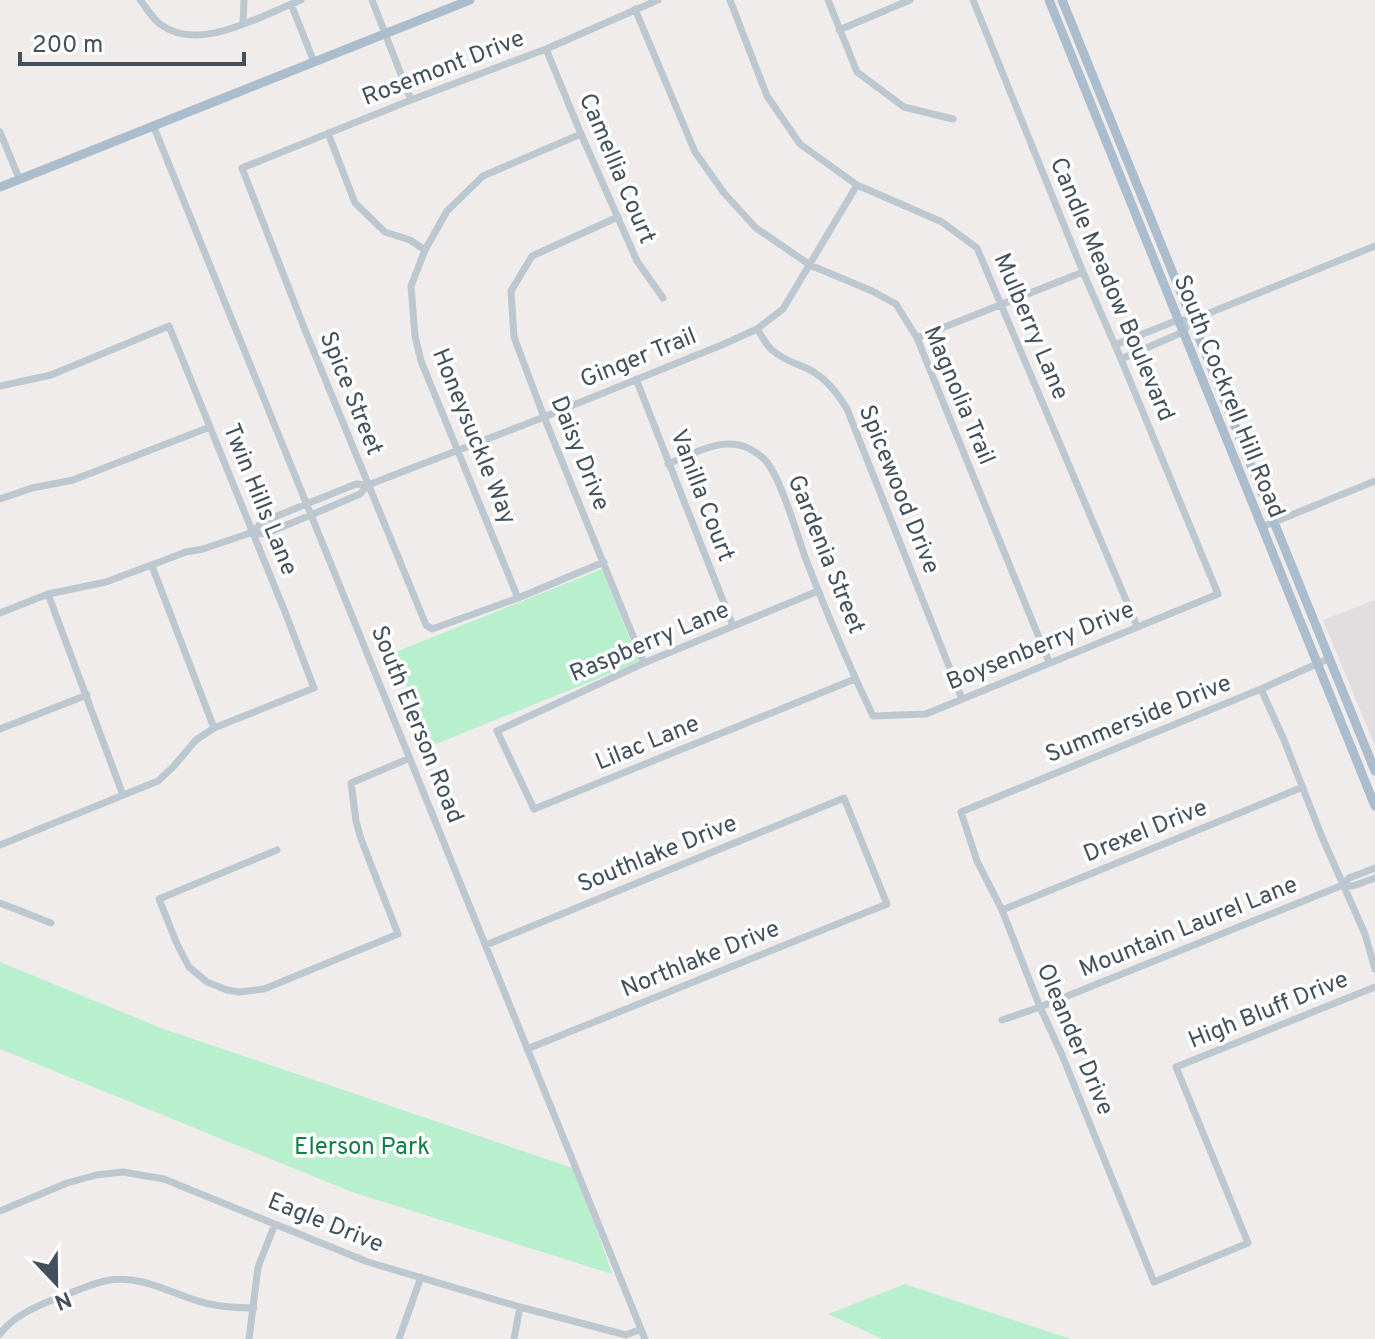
<svg xmlns="http://www.w3.org/2000/svg" width="1375" height="1339" font-family="Overpass,sans-serif">
	<rect width="100%" height="100%" fill="#f0ecec"/>
	<path fill="#e1ddde" d="M1375,600V746L1323,620Z"/>
	<path fill="#b8f0ce" d="M602,569L639,662L431,746L393,653Z
		M0,962L161,1028L576,1169L612,1274L352,1192L0,1049Z
		M905,1284L1071,1339H882L828,1314Z"/>
	<g fill="none" stroke-linecap="round" stroke-linejoin="round">
		<path stroke="#bcc7d0" stroke-width="7" d="M140,0C146,7 152,18 160,24C199,54 262,15 301,0
			M372,0L411,100
			M730,0L767,96L800,144L857,185L942,222L977,248L1137,626
			M828,0L857,72L904,107L953,119
			M291,4L314,62
			M635,9L695,152L724,193L756,228L810,265L872,291L896,304L917,338L1049,662
			M243,24L244,0
			M839,30L910,0
			M546,49L581,134L637,261L663,298
			M153,125L645,1339
			M0,132L19,178
			M328,133L355,203L385,232L410,240L425,250
			M618,217L532,256L511,291L514,337L544,417L644,663
			M757,329C762,336 766,345 772,350C782,359 794,363 806,368C824,376 837,392 847,409L962,699
			M917,338L1083,272
			M1115,345L1178,320H1192L1375,246
			M1121,359L1183,332L1192,320
			M636,379L733,626
			M0,386L51,375L169,326L285,612L314,688L214,728L196,740L173,767L158,781L0,845
			M668,464C693,454 723,435 750,449C755,452 762,456 765,460C780,476 797,534 805,557C826,611 848,664 873,716L926,714L1218,594L1121,359L1083,272L973,0
			M0,499L32,488L73,480L210,427
			M1262,527L1375,481
			M253,532L265,534L311,515L360,494L368,485
			M604,562L518,598L432,629L426,625L305,330L242,168L411,100L546,49L658,0
			M152,566L214,728
			M818,591L644,663L497,731L534,809L855,679
			M48,594L123,795
			M518,598L421,361L415,336L411,286L425,250L447,211L483,176L581,134
			M0,613L48,594L106,582L186,552L203,549L253,532L262,522L356,484L368,485L544,417L724,344L757,329L783,309L857,185
			M1330,658L1261,689L961,812L977,861L1002,910L1040,1007L1062,1055L1154,1282L1248,1243L1176,1067L1375,987
			M1261,689L1284,740L1322,837L1365,934L1375,969
			M0,729L87,695
			M277,850L159,899L177,944L189,967L207,982L227,990L239,992L264,989L398,934L361,839L356,821L351,783L410,758
			M1343,885L1353,886L1375,878
			M0,903L51,923
			M1002,910L1303,787
			M486,945L844,798L887,904L527,1049
			M1002,1020L1040,1007L1343,885L1349,878L1375,868
			M0,1211L67,1183L96,1175L123,1172L164,1179L368,1262L520,1307L626,1335L641,1329
			M0,1334C13,1316 37,1306 57,1298C74,1292 92,1283 110,1280C144,1275 173,1295 205,1303C221,1307 237,1308 254,1308
			M249,1339L258,1267L275,1224
			M399,1339L421,1277
			M514,1339L520,1307"/>
		<path stroke="#abbccd" stroke-width="9" d="M1049,0L1375,806
			M1062,0L1375,771
			M0,187L470,0"/>
	</g>
	<g text-anchor="middle" stroke-width="7" stroke-linejoin="round" paint-order="stroke">
		<g font-size="24" fill="#44505b" stroke="#fff">
			<text transform="translate(443 67) rotate(-21)" y="8">Rosemont Drive</text>
			<text transform="translate(618 168) rotate(67)" y="8">Camellia Court</text>
			<text transform="translate(1113 289) rotate(67)" y="8">Candle Meadow Boulevard</text>
			<text transform="translate(1032 326) rotate(67)" y="8">Mulberry Lane</text>
			<text transform="translate(638 357) rotate(-22)" y="8">Ginger Trail</text>
			<text transform="translate(352 393) rotate(68)" y="8">Spice Street</text>
			<text transform="translate(960 395) rotate(67)" y="8">Magnolia Trail</text>
			<text transform="translate(1230 396) rotate(68)" y="8">South Cockrell Hill Road</text>
			<text transform="translate(475 436) rotate(68)" y="8">Honeysuckle Way</text>
			<text transform="translate(581 453) rotate(68)" y="8">Daisy Drive</text>
			<text transform="translate(900 489) rotate(68)" y="8">Spicewood Drive</text>
			<text transform="translate(703 495) rotate(69)" y="8">Vanilla Court</text>
			<text transform="translate(261 499) rotate(68)" y="8">Twin Hills Lane</text>
			<text transform="translate(827 554) rotate(68)" y="8">Gardenia Street</text>
			<text transform="translate(649 641) rotate(-23)" y="8">Raspberry Lane</text>
			<text transform="translate(1040 645) rotate(-22)" y="8">Boysenberry Drive</text>
			<text transform="translate(1138 718) rotate(-22)" y="8">Summerside Drive</text>
			<text transform="translate(418 724) rotate(68)" y="8">South Elerson Road</text>
			<text transform="translate(647 742) rotate(-22)" y="8">Lilac Lane</text>
			<text transform="translate(1145 830) rotate(-22)" y="8">Drexel Drive</text>
			<text transform="translate(657 853) rotate(-22)" y="8">Southlake Drive</text>
			<text transform="translate(1188 926) rotate(-22)" y="8">Mountain Laurel Lane</text>
			<text transform="translate(700 958) rotate(-22)" y="8">Northlake Drive</text>
			<text transform="translate(1268 1009) rotate(-22)" y="8">High Bluff Drive</text>
			<text transform="translate(1076 1039) rotate(67)" y="8">Oleander Drive</text>
			<text transform="translate(326 1222) rotate(22)" y="8">Eagle Drive</text>
		</g>
		<g font-size="24" fill="#137e48" stroke="#fff">
			<text x="362" y="1154">Elerson Park</text>
		</g>
	</g>
	<g transform="translate(56 1283) rotate(158)" stroke="#ffffff" stroke-width="6" paint-order="stroke">
	<path d="M0-6L14 30L0 20L-14 30Z" fill="#44505b"/>
	<text y="-12" font-size="22" font-weight="bold" text-anchor="middle" fill="#44505b">N</text>
	</g>
	<path d="M20 52v12h224v-12" fill="none" stroke="#44505b" stroke-width="4"/>
	<text x="32" y="52" font-size="24" fill="#44505b" stroke="#ffffff" stroke-width="6" paint-order="stroke">200 m</text>
</svg>
